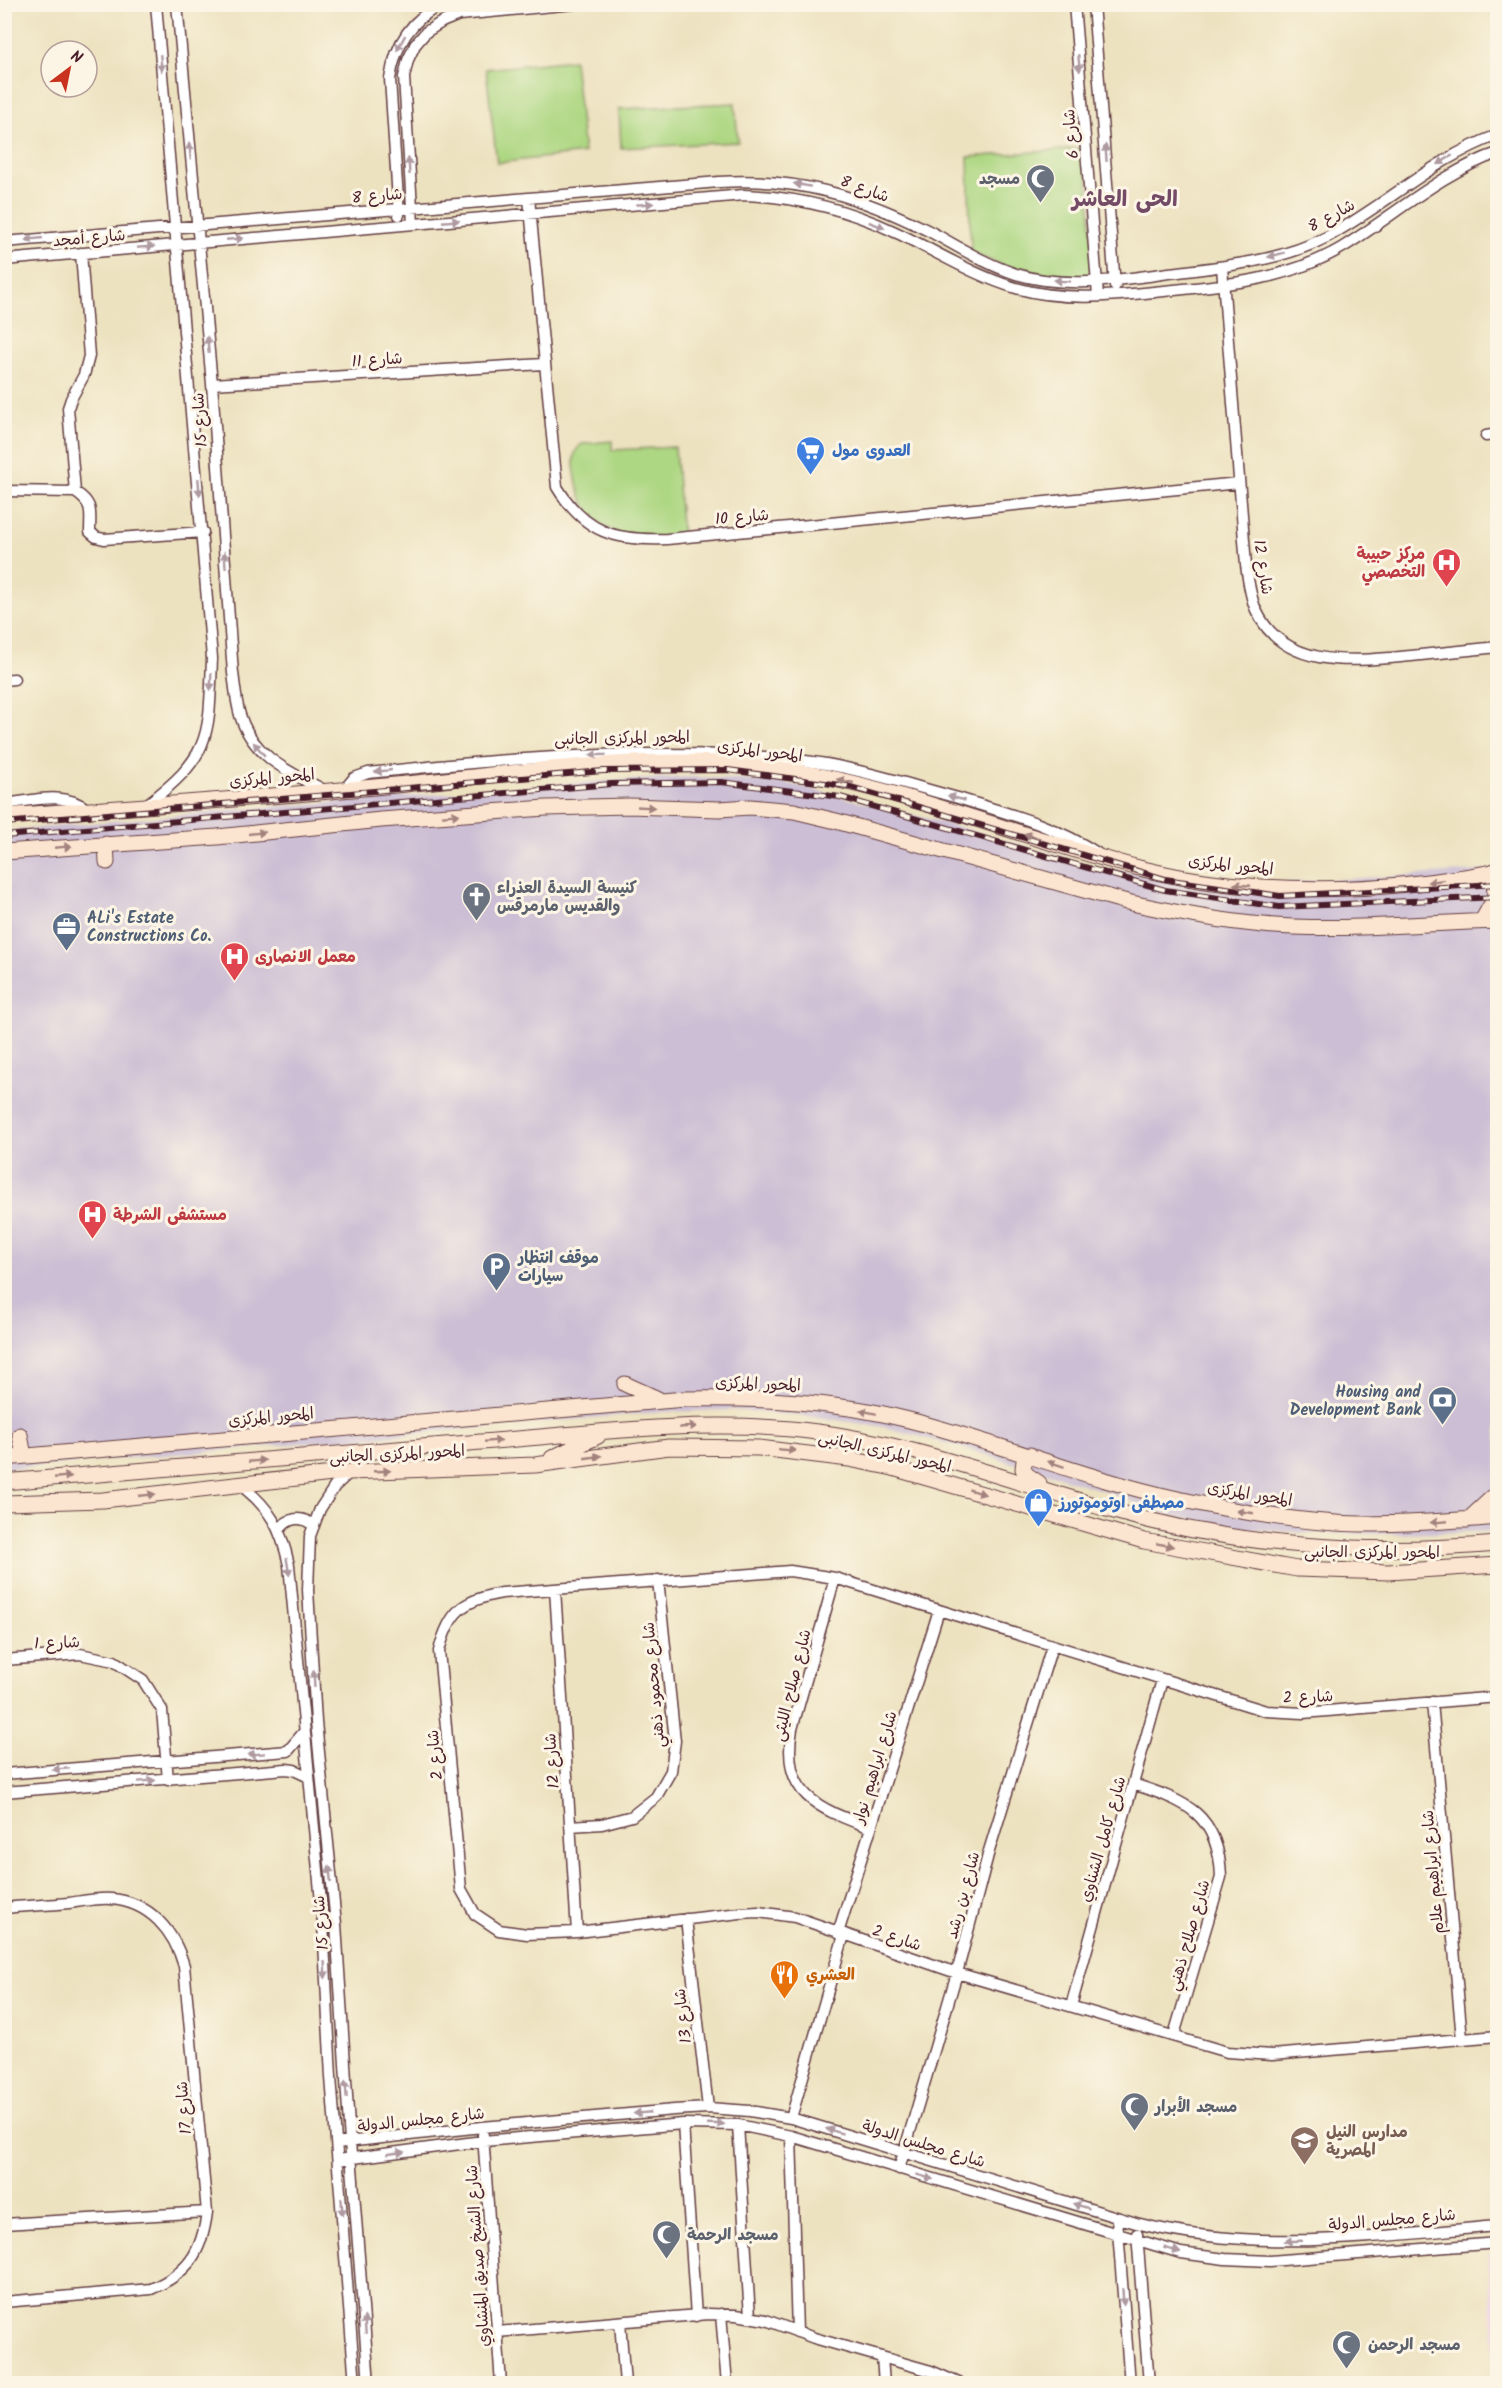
<svg xmlns="http://www.w3.org/2000/svg" width="1502" height="2388" font-family="Kalam,'Playpen Sans Arabic',sans-serif">
	<rect width="100%" height="100%" fill="#fcf5e5"/>
	<filter id="ink" filterUnits="userSpaceOnUse"><feTurbulence type="fractalNoise" baseFrequency=".0167" numOctaves="2"/><feDisplacementMap in="SourceGraphic" scale="12" xChannelSelector="R" yChannelSelector="G"/><feConvolveMatrix kernelMatrix="1 2 1 2 8 2 1 2 1" color-interpolation-filters="sRGB"/></filter>
	<filter id="wash" filterUnits="userSpaceOnUse"><feTurbulence type="fractalNoise" baseFrequency=".008" numOctaves="4" result="noise"/><feDisplacementMap in="SourceGraphic" scale="24" xChannelSelector="R" yChannelSelector="G"/><feGaussianBlur stdDeviation="1.35" result="paint"/><feColorMatrix in="noise" values="0 0 0 0 0 0 0 0 0 0 0 0 0 0 0 0 0 1.4 0 .05"/><feComposite in="paint" operator="in"/></filter>
	<g filter="url(#wash)">
		<rect width="100%" height="100%" fill="#ede2c0"/>
		<path fill="#edd0e8" d="M1497,2253L1498,2383L1497,2384L1488,2254Z"/>
		<path fill="#ccbed4" d="M694,777L786,783L945,823L1096,868L1177,877L1280,883L1497,870V1531L1400,1534L1307,1533L1224,1527L1159,1512L1108,1492L970,1450L884,1427L816,1417L733,1410L661,1412L5,1469V831L235,810L606,781Z"/>
		<path fill="#add782" stroke="#7c7b56" stroke-width="1.5" d="M574,60L584,153L497,163L486,69Z
			M735,103L738,142L621,148L619,109Z
			M1086,148L1095,277L1040,279L971,253L968,157Z
			M612,441V450L675,447L682,537C665,537 643,540 627,536C596,529 579,504 575,473C573,463 573,450 582,444Z"/>
	</g>
	<g filter="url(#ink)">
		<g fill="none" stroke-linecap="round" stroke-linejoin="round">
			<defs>
				<path id="street" d="M177,4L212,384L233,673C235,687 236,702 240,715C253,757 289,772 326,791
					M1074,4L1098,296
					M1093,4L1115,286
					M529,198L557,487C585,533 615,541 667,539L1239,483
					M399,215L390,79C395,45 410,19 443,4
					M413,224L404,77L408,60L415,45L426,32L442,22L459,15L574,4
					M4,242L719,182C798,177 860,196 931,232C959,247 985,264 1016,274C1065,289 1119,280 1169,273C1221,267 1279,262 1327,237C1385,206 1434,158 1498,135
					M4,260L744,195C796,197 846,209 893,231C934,250 972,275 1016,288C1064,302 1115,296 1164,291C1227,285 1288,280 1343,247C1392,217 1444,171 1498,153
					M1222,267L1246,565C1248,580 1250,596 1256,610C1284,671 1356,661 1411,656C1440,653 1469,650 1498,647
					M212,384L544,364
					M1486,436L1498,434
					M4,491L75,492C94,504 90,512 90,532L96,537L104,539L203,532
					M75,492L68,408L71,399L84,375L89,356L81,253
					M4,680L14,679
					M344,790L354,778L368,773C465,763 561,754 658,754C714,754 770,755 826,764C871,772 914,786 958,798C1006,813 1054,825 1097,853
					M4,804C32,801 65,790 88,810
					M146,805C212,755 209,737 212,658L156,4
					M350,1472L335,1486L320,1509L310,1536L308,1590L316,1722L336,1924L350,2142L369,2384
					M239,1484C270,1507 281,1528 289,1565L323,1923L331,2077L355,2384
					M279,1531C287,1517 302,1515 314,1526
					M835,1578L792,1729C781,1795 817,1808 871,1828
					M555,1589L577,1932
					M4,1660L80,1654L114,1661L143,1680L162,1710L168,1780
					M1498,1697L1303,1713L1266,1711L835,1578L790,1571L502,1593C462,1600 449,1612 439,1651L461,1889L475,1914L499,1930L527,1934L577,1932L740,1913L758,1912L795,1917L957,1973L1227,2052L1272,2055L1498,2036
					M1432,1702L1462,2039
					M4,1774L288,1751L304,1732
					M1133,1784C1186,1801 1219,1814 1221,1877L1174,2035
					M4,1792L286,1769L294,1770L309,1777
					M570,1826L602,1824L632,1816L656,1797L671,1771L675,1741L658,1580
					M4,1908C26,1906 48,1905 69,1903C83,1901 98,1898 111,1899C150,1902 174,1931 184,1966L207,2212C202,2253 188,2273 151,2289L4,2302
					M686,1919L708,2108
					M838,1933L939,1610
					M1071,2006L1162,1680
					M791,2118L844,1935
					M683,2124L696,2316
					M738,2125L750,2317
					M483,2135L501,2384
					M791,2136L797,2332
					M337,2143L482,2127L674,2110L708,2108L750,2111L791,2118L1136,2223C1257,2254 1376,2236 1498,2226
					M338,2160L483,2141L683,2124L738,2125L791,2136L1181,2253L1225,2259L1270,2261L1498,2243
					M899,2169L957,1973L989,1851L1052,1646
					M1117,2218L1130,2384
					M4,2224L207,2212
					M1137,2234L1149,2384
					M721,2314L727,2384
					M620,2322L625,2384
					M497,2332L709,2314L736,2315L766,2320L814,2338L931,2371L961,2384
					M882,2357L884,2384"/>
				<path id="secondary" d="M4,816C138,807 272,797 406,784C516,773 637,755 747,765C884,778 1010,836 1143,869C1258,897 1382,893 1498,871
					M106,844L107,862
					M4,852L217,837L381,820L546,808L629,806L719,809L750,807L794,811L836,821L1127,902C1172,912 1217,921 1263,925C1341,932 1420,923 1498,921
					M1482,921L1495,898L1494,871
					M625,1384L658,1399
					M20,1435L24,1456
					M1030,1455L1024,1461L1023,1469L1027,1475L1039,1483
					M4,1458L685,1399C760,1398 836,1401 909,1420C1000,1443 1087,1479 1178,1499C1238,1512 1301,1523 1362,1524C1407,1524 1452,1521 1498,1517
					M552,1458L598,1436
					M4,1482C163,1469 322,1455 481,1442C583,1434 688,1420 791,1429C901,1439 1002,1479 1107,1509C1236,1547 1364,1555 1498,1544
					M4,1503L103,1500L350,1472L535,1465L669,1447L759,1448L849,1459L893,1468L1144,1541L1297,1569L1388,1572L1498,1565
					M1468,1520L1494,1496"/>
			</defs>
			<use href="#street" stroke="#623c41" stroke-width="13"/>
			<use href="#secondary" stroke="#623c41" stroke-width="17"/>
			<use href="#street" stroke="#fff" stroke-width="10"/>
			<use href="#secondary" stroke="#fce5d0" stroke-width="15"/>
			<defs>
				<path id="rail" d="M4,823L603,771L728,770L847,786L1165,879L1280,896L1498,884
					M4,836L611,784L721,782L840,797L1165,890L1279,907L1498,897"/>
			</defs>
			<use href="#rail" stroke="#4a1f2b" stroke-width="6"/>
			<use href="#rail" stroke="#fcf5e5" stroke-width="4" stroke-dasharray="11" stroke-linecap="butt"/>
		</g>
		<defs><path id="oneway-solid" d="M-6-.8H1V-3.2L6.5 0L1 3.2V.8H-6Z" transform="scale(1.5)"/></defs>
		<g fill="#ae9aa0">
			<use href="#oneway-solid" transform="translate(401 43) rotate(118)"/>
			<use href="#oneway-solid" transform="translate(161 63) rotate(85)"/>
			<use href="#oneway-solid" transform="translate(1079 63) rotate(85)"/>
			<use href="#oneway-solid" transform="translate(190 151) rotate(-95)"/>
			<use href="#oneway-solid" transform="translate(1106 153) rotate(-94)"/>
			<use href="#oneway-solid" transform="translate(1445 160) rotate(148)"/>
			<use href="#oneway-solid" transform="translate(409 166) rotate(-94)"/>
			<use href="#oneway-solid" transform="translate(802 185) rotate(-170)"/>
			<use href="#oneway-solid" transform="translate(645 204) rotate(-5)"/>
			<use href="#oneway-solid" transform="translate(451 221) rotate(-5)"/>
			<use href="#oneway-solid" transform="translate(877 225) rotate(21)"/>
			<use href="#oneway-solid" transform="translate(34 239) rotate(174)"/>
			<use href="#oneway-solid" transform="translate(235 239) rotate(-5)"/>
			<use href="#oneway-solid" transform="translate(146 247) rotate(-5)"/>
			<use href="#oneway-solid" transform="translate(1276 255) rotate(165)"/>
			<use href="#oneway-solid" transform="translate(1062 281) rotate(-176)"/>
			<use href="#oneway-solid" transform="translate(208 345) rotate(-95)"/>
			<use href="#oneway-solid" transform="translate(199 487) rotate(85)"/>
			<use href="#oneway-solid" transform="translate(225 560) rotate(-94)"/>
			<use href="#oneway-solid" transform="translate(211 682) rotate(92)"/>
			<use href="#oneway-solid" transform="translate(259 749) rotate(-130)"/>
			<use href="#oneway-solid" transform="translate(598 755) rotate(179)"/>
			<use href="#oneway-solid" transform="translate(383 771) rotate(174)"/>
			<use href="#oneway-solid" transform="translate(956 798) rotate(-164)"/>
			<use href="#oneway-solid" transform="translate(288 1567) rotate(81)"/>
			<use href="#oneway-solid" transform="translate(314 1679) rotate(-93)"/>
			<use href="#oneway-solid" transform="translate(256 1754) rotate(176)"/>
			<use href="#oneway-solid" transform="translate(61 1769) rotate(175)"/>
			<use href="#oneway-solid" transform="translate(147 1781) rotate(-4)"/>
			<use href="#oneway-solid" transform="translate(330 1874) rotate(-96)"/>
			<use href="#oneway-solid" transform="translate(325 1970) rotate(87)"/>
			<use href="#oneway-solid" transform="translate(346 2089) rotate(-94)"/>
			<use href="#oneway-solid" transform="translate(642 2113) rotate(175)"/>
			<use href="#oneway-solid" transform="translate(716 2124) rotate(2)"/>
			<use href="#oneway-solid" transform="translate(834 2131) rotate(-163)"/>
			<use href="#oneway-solid" transform="translate(396 2153) rotate(-8)"/>
			<use href="#oneway-solid" transform="translate(925 2177) rotate(17)"/>
			<use href="#oneway-solid" transform="translate(1081 2206) rotate(-163)"/>
			<use href="#oneway-solid" transform="translate(342 2207) rotate(86)"/>
			<use href="#oneway-solid" transform="translate(1293 2241) rotate(178)"/>
			<use href="#oneway-solid" transform="translate(1172 2250) rotate(16)"/>
			<use href="#oneway-solid" transform="translate(1123 2297) rotate(86)"/>
			<use href="#oneway-solid" transform="translate(365 2325) rotate(-95)"/>
		</g>
		<g fill="#a3827e">
			<use href="#oneway-solid" transform="translate(845 781) rotate(-168)"/>
			<use href="#oneway-solid" transform="translate(646 807) rotate(3)"/>
			<use href="#oneway-solid" transform="translate(451 815) rotate(-4)"/>
			<use href="#oneway-solid" transform="translate(257 833) rotate(-6)"/>
			<use href="#oneway-solid" transform="translate(1032 836) rotate(-163)"/>
			<use href="#oneway-solid" transform="translate(63 847) rotate(-5)"/>
			<use href="#oneway-solid" transform="translate(1436 881) rotate(173)"/>
			<use href="#oneway-solid" transform="translate(1242 885) rotate(-175)"/>
			<use href="#oneway-solid" transform="translate(868 1412) rotate(-168)"/>
			<use href="#oneway-solid" transform="translate(688 1427) rotate(-3)"/>
			<use href="#oneway-solid" transform="translate(493 1441) rotate(-5)"/>
			<use href="#oneway-solid" transform="translate(787 1450) rotate(5)"/>
			<use href="#oneway-solid" transform="translate(593 1457) rotate(-8)"/>
			<use href="#oneway-solid" transform="translate(257 1461) rotate(-5)"/>
			<use href="#oneway-solid" transform="translate(1056 1464) rotate(-162)"/>
			<use href="#oneway-solid" transform="translate(382 1471) rotate(-2)"/>
			<use href="#oneway-solid" transform="translate(63 1477) rotate(-5)"/>
			<use href="#oneway-solid" transform="translate(977 1492) rotate(16)"/>
			<use href="#oneway-solid" transform="translate(147 1495) rotate(-6)"/>
			<use href="#oneway-solid" transform="translate(1245 1512) rotate(-172)"/>
			<use href="#oneway-solid" transform="translate(1439 1522) rotate(175)"/>
			<use href="#oneway-solid" transform="translate(1165 1545) rotate(10)"/>
		</g>
	</g>
	<defs>
		<symbol id="mosque-pin" viewBox="-11 -11 22 30"><path d="M0 17L-7.5 6A9.5 9.5 0 1 1 7.5 6Z" fill="#6b7280" stroke="#fcf5e5"/><path d="M3.5-4.9A6 6 0 1 0 3.5 4.9A5 5 0 1 1 3.5-4.9Z" fill="#fff"/></symbol>
		<symbol id="supermarket-pin" viewBox="-11 -11 22 30"><path d="M0 17L-7.5 6A9.5 9.5 0 1 1 7.5 6Z" fill="#3f7fe0" stroke="#fcf5e5"/><path d="M-6-5.5h2.5l.6 2H6L4.5 2H-2.5L-4.4-4H-6ZM-1.5 3.2a1.3 1.3 0 1 0 .1 0ZM3 3.2a1.3 1.3 0 1 0 .1 0Z" fill="#fff"/></symbol>
		<symbol id="hospital-pin" viewBox="-11 -11 22 30"><path d="M0 17L-7.5 6A9.5 9.5 0 1 1 7.5 6Z" fill="#e0444e" stroke="#fcf5e5"/><path d="M-5-5h3v3.5h4V-5h3V5h-3V1.5h-4V5h-3Z" fill="#fff"/></symbol>
		<symbol id="church-pin" viewBox="-11 -11 22 30"><path d="M0 17L-7.5 6A9.5 9.5 0 1 1 7.5 6Z" fill="#6b7280" stroke="#fcf5e5"/><path d="M-1.2-6h2.4v3.5h3.3v2.4h-3.3V6h-2.4V-.1h-3.3v-2.4h3.3Z" fill="#fff"/></symbol>
		<symbol id="office-pin" viewBox="-11 -11 22 30"><path d="M0 17L-7.5 6A9.5 9.5 0 1 1 7.5 6Z" fill="#5c6f8a" stroke="#fcf5e5"/><path d="M-6-3h4V-5.5h4V-3h4V5H-6ZM-1-4.5V-3h2v-1.5ZM-6 0V1H6V0Z" fill="#fff"/></symbol>
		<symbol id="parking-pin" viewBox="-11 -11 22 30"><path d="M0 17L-7.5 6A9.5 9.5 0 1 1 7.5 6Z" fill="#5c6f8a" stroke="#fcf5e5"/><path d="M-3.5-5.5H1a3.5 3.5 0 0 1 0 7H-1V5.5H-3.5ZM-1-3.4V-.6H.8a1.4 1.4 0 0 0 0-2.8Z" fill="#fff"/></symbol>
		<symbol id="bank-pin" viewBox="-11 -11 22 30"><path d="M0 17L-7.5 6A9.5 9.5 0 1 1 7.5 6Z" fill="#5c6f8a" stroke="#fcf5e5"/><path d="M-6-4H6V4H-6ZM0-2.3a2.3 2.3 0 1 0 0 4.6a2.3 2.3 0 1 0 0-4.6Z" fill="#fff"/></symbol>
		<symbol id="shop-pin" viewBox="-11 -11 22 30"><path d="M0 17L-7.5 6A9.5 9.5 0 1 1 7.5 6Z" fill="#3f7fe0" stroke="#fcf5e5"/><path d="M-5-2.5h2.3a2.7 3.5 0 0 1 5.4 0H5L5.5 6h-11ZM-1.5-2.5h3a1.5 2.3 0 0 0-3 0Z" fill="#fff"/></symbol>
		<symbol id="restaurant-pin" viewBox="-11 -11 22 30"><path d="M0 17L-7.5 6A9.5 9.5 0 1 1 7.5 6Z" fill="#e8710a" stroke="#fcf5e5"/><path d="M-5-6h1v4h1v-4h1v4h1v-4h1v5L-1.5 .5V6h-2V.5L-5-1ZM5-6V6H3V1.5H1.5Q1.5-4 5-6Z" fill="#fff"/></symbol>
		<symbol id="school-pin" viewBox="-11 -11 22 30"><path d="M0 17L-7.5 6A9.5 9.5 0 1 1 7.5 6Z" fill="#8d6e63" stroke="#fcf5e5"/><path d="M0-5L7-2L0 1L-7-2ZM-4 1L0 2.5L4 1V4Q0 6-4 4Z" fill="#fff"/></symbol>
	</defs>
	<g fill-rule="evenodd">
		<use href="#mosque-pin" x="1024" y="162" width="33" height="45"/>
		<use href="#supermarket-pin" x="794" y="434" width="33" height="45"/>
		<use href="#hospital-pin" x="1430" y="546" width="33" height="45"/>
		<use href="#church-pin" x="460" y="880" width="33" height="45"/>
		<use href="#office-pin" x="50" y="910" width="33" height="45"/>
		<use href="#hospital-pin" x="218" y="940" width="33" height="45"/>
		<use href="#hospital-pin" x="76" y="1198" width="33" height="45"/>
		<use href="#parking-pin" x="480" y="1250" width="33" height="45"/>
		<use href="#bank-pin" x="1426" y="1384" width="33" height="45"/>
		<use href="#shop-pin" x="1022" y="1486" width="33" height="45"/>
		<use href="#restaurant-pin" x="768" y="1958" width="33" height="45"/>
		<use href="#mosque-pin" x="1118" y="2090" width="33" height="45"/>
		<use href="#school-pin" x="1288" y="2124" width="33" height="45"/>
		<use href="#mosque-pin" x="650" y="2218" width="33" height="45"/>
		<use href="#mosque-pin" x="1330" y="2328" width="33" height="45"/>
	</g>
	<g text-anchor="middle" stroke-width="6" stroke-linejoin="round" paint-order="stroke">
		<g font-size="16" fill="#4a1f2b" stroke="#fcf5e5">
			<text transform="translate(1070 134) rotate(-95)" y="6">شارع 6</text>
			<text transform="translate(865 188) rotate(20)" y="6">شارع 8</text>
			<text transform="translate(377 195) rotate(-5)" y="6">شارع 8</text>
			<text transform="translate(1331 215) rotate(-29)" y="6">شارع 8</text>
			<text transform="translate(89 237) rotate(-5)" y="6">شارع أمجد</text>
			<text transform="translate(377 359) rotate(-4)" y="6">شارع 11</text>
			<text transform="translate(199 420) rotate(-94)" y="6">شارع 15</text>
			<text transform="translate(742 516) rotate(-5)" y="6">شارع 10</text>
			<text transform="translate(1264 567) rotate(81)" y="6">شارع 12</text>
			<text transform="translate(622 737) rotate(-1)" y="6">المحور المركزى الجانبى</text>
			<text transform="translate(760 750) rotate(7)" y="6">المحور المركزى</text>
			<text transform="translate(272 777) rotate(-5)" y="6">المحور المركزى</text>
			<text transform="translate(1231 864) rotate(6)" y="6">المحور المركزى</text>
			<text transform="translate(758 1383) rotate(2)" y="6">المحور المركزى</text>
			<text transform="translate(271 1416) rotate(-5)" y="6">المحور المركزى</text>
			<text transform="translate(885 1451) rotate(13)" y="6">المحور المركزى الجانبى</text>
			<text transform="translate(397 1453) rotate(-3)" y="6">المحور المركزى الجانبى</text>
			<text transform="translate(1250 1493) rotate(9)" y="6">المحور المركزى</text>
			<text x="1372" y="1557">المحور المركزى الجانبى</text>
			<text transform="translate(57 1642) rotate(-2)" y="6">شارع 1</text>
			<text transform="translate(653 1685) rotate(-95)" y="6">شارع محمود ذهني</text>
			<text transform="translate(791 1685) rotate(-76)" y="6">شارع صلاح الليثى</text>
			<text transform="translate(1308 1696) rotate(-2)" y="6">شارع 2</text>
			<text transform="translate(434 1755) rotate(-95)" y="6">شارع 2</text>
			<text transform="translate(551 1761) rotate(-94)" y="6">شارع 12</text>
			<text transform="translate(874 1767) rotate(-73)" y="6">شارع ابراهيم نوار</text>
			<text transform="translate(1102 1839) rotate(-74)" y="6">شارع كامل الشناوي</text>
			<text transform="translate(1432 1872) rotate(-95)" y="6">شارع ابراهيم علام</text>
			<text transform="translate(962 1895) rotate(-75)" y="6">شارع بن رشد</text>
			<text transform="translate(320 1923) rotate(-95)" y="6">شارع 15</text>
			<text transform="translate(1188 1935) rotate(-74)" y="6">شارع صلاح ذهني</text>
			<text transform="translate(897 1937) rotate(19)" y="6">شارع 2</text>
			<text transform="translate(682 2016) rotate(-97)" y="6">شارع 13</text>
			<text transform="translate(183 2108) rotate(-95)" y="6">شارع 17</text>
			<text transform="translate(421 2119) rotate(-6)" y="6">شارع مجلس الدولة</text>
			<text transform="translate(924 2143) rotate(17)" y="6">شارع مجلس الدولة</text>
			<text transform="translate(1392 2219) rotate(-5)" y="6">شارع مجلس الدولة</text>
			<text transform="translate(477 2256) rotate(-94)" y="6">شارع الشيخ صديق المنشاوي</text>
		</g>
		<g font-size="16" font-weight="bold" fill="#5b616d" stroke="#fcf5e5" text-anchor="start">
			<text x="1020" y="184" text-anchor="end">مسجد</text>
			<text x="497" y="893">كنيسة السيدة العذراء<tspan x="497" dy="18">والقديس مارمرقس</tspan></text>
			<text x="1155" y="2112">مسجد الأبرار</text>
			<text x="687" y="2240">مسجد الرحمة</text>
			<text x="1368" y="2350">مسجد الرحمن</text>
		</g>
		<g font-size="16" font-weight="bold" fill="#366cbe" stroke="#fcf5e5" text-anchor="start">
			<text x="832" y="456">العدوى مول</text>
			<text x="1059" y="1508">مصطفى اوتوموتورز</text>
		</g>
		<g font-size="16" font-weight="bold" fill="#be3a42" stroke="#fcf5e5" text-anchor="start">
			<text x="1425" y="559" text-anchor="end">مركز حبيبة<tspan x="1425" dy="18">التخصصي</tspan></text>
			<text x="255" y="962">معمل الانصارى</text>
			<text x="113" y="1220">مستشفى الشرطة</text>
		</g>
		<g font-size="16" font-weight="bold" fill="#4e5e75" stroke="#fcf5e5" text-anchor="start">
			<text x="87" y="923">ALi's Estate<tspan x="87" dy="18">Constructions Co.</tspan></text>
			<text x="518" y="1263">موقف انتظار<tspan x="518" dy="18">سيارات</tspan></text>
			<text x="1421" y="1397" text-anchor="end">Housing and<tspan x="1421" dy="18">Development Bank</tspan></text>
		</g>
		<g font-size="16" font-weight="bold" fill="#c56008" stroke="#fcf5e5" text-anchor="start">
			<text x="806" y="1980">العشري</text>
		</g>
		<g font-size="16" font-weight="bold" fill="#785e54" stroke="#fcf5e5" text-anchor="start">
			<text x="1326" y="2137">مدارس النيل<tspan x="1326" dy="18">المصرية</tspan></text>
		</g>
		<g font-size="22" font-weight="bold" fill="#744b67" stroke="#fcf5e5">
			<text x="1125" y="206">الحى العاشر</text>
		</g>
	</g>
	<rect width="1502" height="2388" fill="none" stroke="#fcf5e5" stroke-width="24"/>
	<g transform="translate(69 69) rotate(32)"><circle r="28" fill="#fcf5e5" stroke="#b59f9b" stroke-width="1.5"/>
	<path d="M0-4.5L10 22L0 15L-10 22Z" fill="#c8321e"/>
	<text y="-9" font-size="16" font-weight="bold" text-anchor="middle" fill="#4a1f2b">N</text>
	</g>
</svg>
